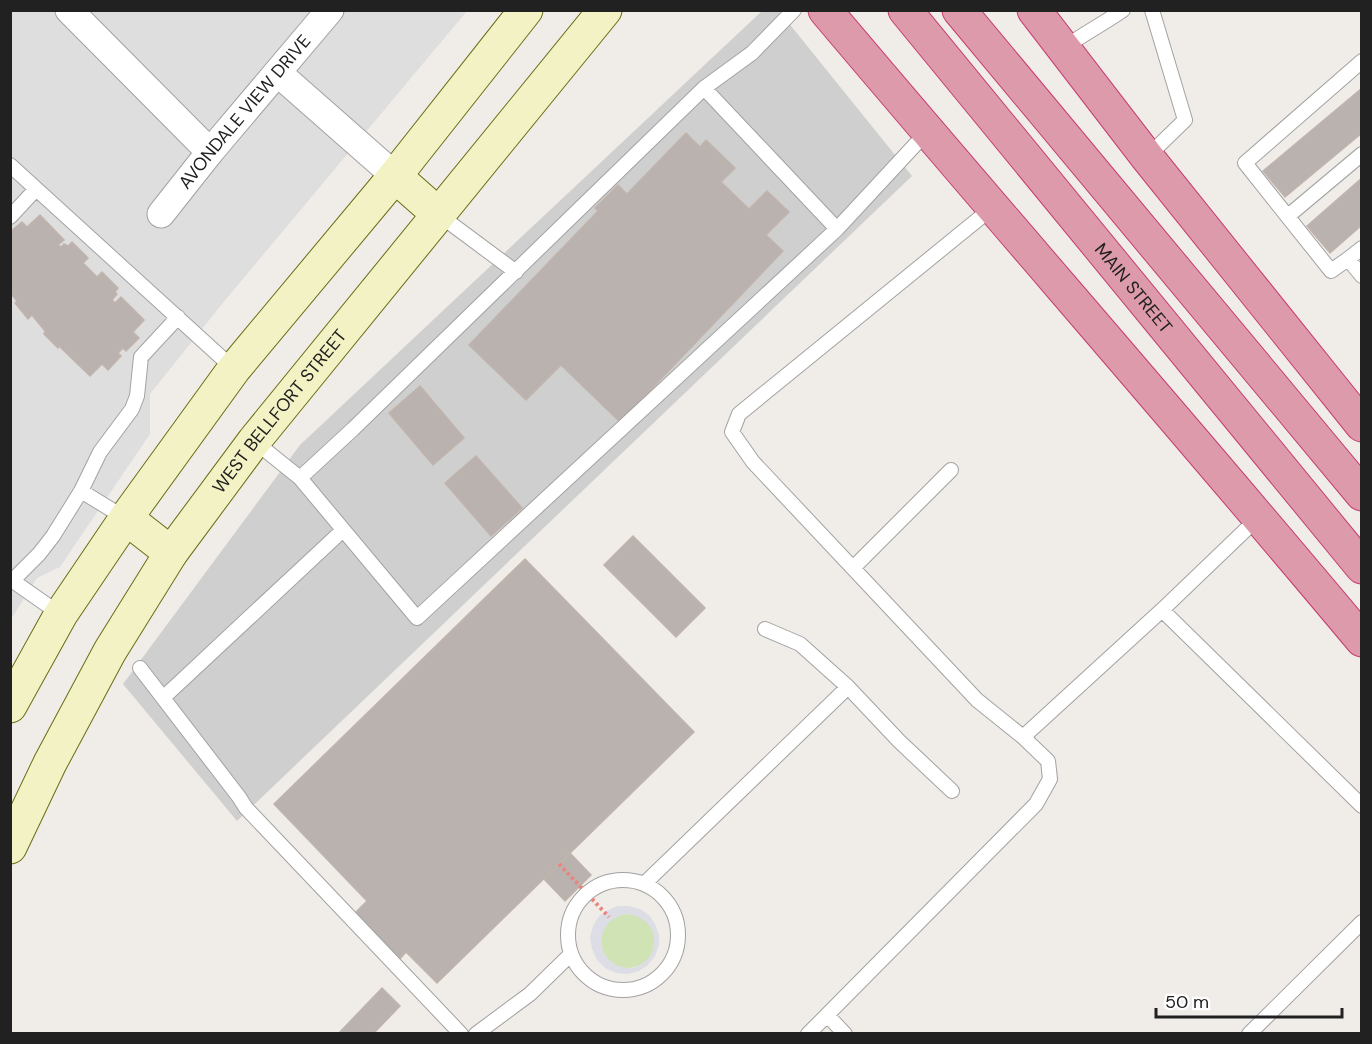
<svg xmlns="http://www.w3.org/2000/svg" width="1372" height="1044" font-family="'DM Sans',sans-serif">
	<rect width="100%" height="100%" fill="#f0ede8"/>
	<path fill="#dfdede" d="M10,11H467L222,304L150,394V434L60,567L37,578L11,619Z"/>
	<path fill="#cfcfcf" d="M762,11H779L912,176L237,821L123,684L300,445Z"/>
	<path fill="#cfe3b5" d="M601 941a27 27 0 1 1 54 0a27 27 0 1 1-54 0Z"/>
	<path fill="#dddde6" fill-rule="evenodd" d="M618,906H629L640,909L649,915L655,924L659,935V945L655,956L648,965L639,971L628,974L616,973L605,968L597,960L592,949L590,937L593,926L599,916L608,910ZM625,914L634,915L642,919L648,924L653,932L654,940L653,950L649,958L642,964L634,968H625L616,965L609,960L604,953L601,944L602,935L605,928L610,921L617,917Z"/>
	<path fill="#b9b2ae" stroke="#c0b4ac" stroke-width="1.5" d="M1362,88V133L1285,197L1263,171Z
		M686,133L700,147L706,140L735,168L721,182L749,209L767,191L789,212L766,235L783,251L620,422L561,365L526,400L469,345L598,211L595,208L618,185L627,194Z
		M1362,178V225L1330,253L1307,226Z
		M40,215L64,240L58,245L61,247L64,244L68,246L72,242L88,258L83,263L97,277L102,272L118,288L115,292L117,294L112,300L115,303L121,297L144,320L133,332L139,338L126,351L123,348L118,353L121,356L108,370L102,364L90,376L59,346L58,348L44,334L45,331L32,315L28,319L15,303L17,301L12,295L14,292L10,296V232L22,222L27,227Z
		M420,386L464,438L433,465L389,413Z
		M476,456L522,508L491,536L445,483Z
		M633,536L705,608L676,637L604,565Z
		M525,559L694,732L437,983L406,952L400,959L355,913L367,901L274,804Z
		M570,853L591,875L565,901L544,879Z
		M382,988L400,1006L373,1034H338Z"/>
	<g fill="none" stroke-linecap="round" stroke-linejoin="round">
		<defs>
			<path id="lane" d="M1064,48C1083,34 1103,24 1123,10
				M1362,61L1245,163L1331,271L1348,259L1362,248
				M704,88L837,229
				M1147,157L1185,120L1152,10
				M10,165L234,369
				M992,208L739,414L732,432L753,462L977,700L1023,737L1162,610L1259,517
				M438,214L516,272
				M1288,216L1362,154
				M10,217L36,189
				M1348,259L1362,276
				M254,441L300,478L417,618L837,229L927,132
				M300,478L353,429L704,88L752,53L794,10
				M81,491L125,518
				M853,568L951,470
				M10,579L60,614
				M13,580L39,554L53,536L81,491L100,452L132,409L137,396L141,357L178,317
				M1162,610L1362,806
				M765,629L800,644L848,687L899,741L952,791
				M140,668L239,797L246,808L461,1034
				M163,698L343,530
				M568 935a55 55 0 1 1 110 0a55 55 0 1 1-110 0Z
				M644,884L848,687
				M476,1034L530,994L571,954
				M808,1034L827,1015
				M845,1034L827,1015L1036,804L1050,779L1048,761L1023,737
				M1249,1034L1362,922"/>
			<g id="street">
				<path d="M69,10L210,152"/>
				<path d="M278,73L395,176"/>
				<path id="s1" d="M161,214L210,152L330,10"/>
			</g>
			<g id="secondary">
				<path d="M395,176L438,214"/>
				<path d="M126,518L171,553"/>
				<path d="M10,706L61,614L126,518L234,369L395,176L526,10"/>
				<path id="s2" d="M10,847L50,763L110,651L171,553L254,441L605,10"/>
			</g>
			<g id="highway">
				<path d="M825,10C1003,221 1185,428 1362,640"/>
				<path id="s3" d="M905,10L1362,567"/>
				<path d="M959,10L1362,494"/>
				<path d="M1034,10L1147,157L1362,425"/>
			</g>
		</defs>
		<use href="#lane" stroke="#a2a2a2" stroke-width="16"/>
		<use href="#street" stroke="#a2a2a2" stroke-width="29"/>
		<use href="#secondary" stroke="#686d12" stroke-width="35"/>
		<use href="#highway" stroke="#c73c74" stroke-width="35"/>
		<path stroke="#ea847f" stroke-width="4" stroke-dasharray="3 3" stroke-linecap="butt" d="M559,864L609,917"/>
		<use href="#lane" stroke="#fff" stroke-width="14"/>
		<use href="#street" stroke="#fff" stroke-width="27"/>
		<use href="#secondary" stroke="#f3f2c4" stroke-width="33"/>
		<use href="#highway" stroke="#dd9aaa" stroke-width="33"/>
	</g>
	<g text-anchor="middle" stroke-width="6" stroke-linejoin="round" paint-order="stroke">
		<g font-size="18" fill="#212121" stroke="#fff">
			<text dy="6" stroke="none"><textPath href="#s1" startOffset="132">AVONDALE VIEW DRIVE</textPath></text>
			<text dy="6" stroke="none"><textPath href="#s3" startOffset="360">MAIN STREET</textPath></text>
			<text dy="6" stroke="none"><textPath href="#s2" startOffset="514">WEST BELLFORT STREET</textPath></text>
		</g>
	</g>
	<rect width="1372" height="1044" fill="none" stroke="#212121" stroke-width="24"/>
	<path d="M1156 1008v9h186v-9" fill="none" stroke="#212121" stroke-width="3"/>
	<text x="1165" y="1008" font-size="18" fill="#212121" stroke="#ffffff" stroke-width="4.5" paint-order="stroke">50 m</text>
</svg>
